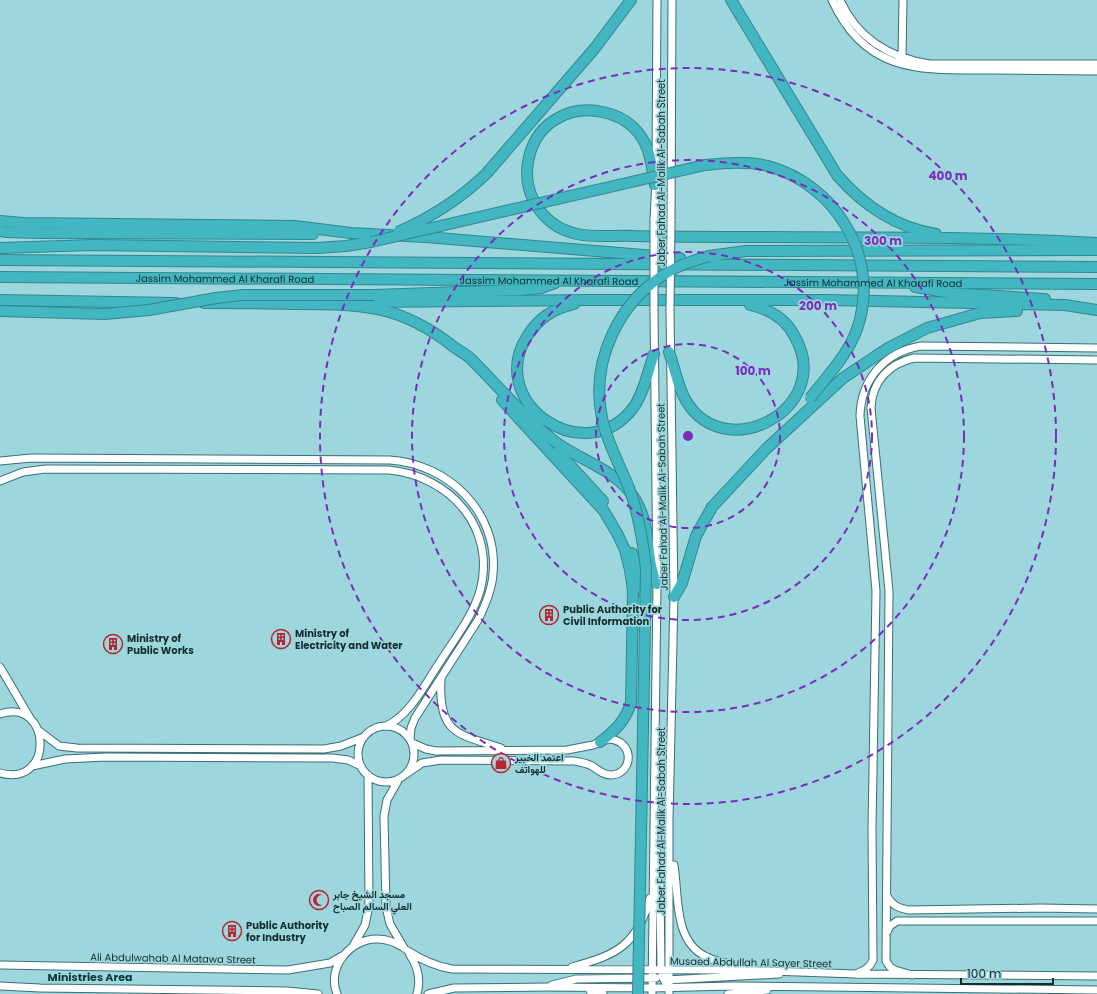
<svg xmlns="http://www.w3.org/2000/svg" width="1097" height="994" font-family="Poppins,Vazirmatn,sans-serif">
	<rect width="100%" height="100%" fill="#9dd7dd"/>
	<g fill="none" stroke-linecap="round" stroke-linejoin="round">
		<defs>
			<path id="minor" d="M832,0C866,74 920,70 991,70C1026,70 1062,71 1097,71
				M840,0C857,38 890,58 930,64H1097
				M902,58L903,0
				M656,170L657,0
				M654,220L656,180
				M671,221L672,0
				M0,461L31,458L390,460C448,464 499,512 493,574C492,590 485,606 478,620L415,718L411,728L410,739
				M0,481L23,472L45,469L389,470C450,476 497,528 480,591C472,618 453,641 438,665C424,686 410,715 386,726
				M0,667L30,718
				M441,680C438,734 458,734 501,748
				M0,714C52,697 55,788 0,773
				M358 754a28 28 0 1 1 56 0a28 28 0 1 1-56 0Z
				M38,730L59,746L77,748L324,749L341,746L364,737
				M32,766L65,759L105,757L333,758L348,760L361,766
				M406,774L422,763L441,760L574,761C580,762 586,763 592,766C598,770 603,775 611,775C634,774 635,740 608,739L593,745L567,750L436,751L426,749L412,743
				M399,779L387,800L384,816L386,907L390,924L404,948
				M657,852L660,887L661,970L663,978L669,988
				M674,865C679,895 673,942 707,957C718,963 730,964 743,966
				M887,896C893,906 898,908 909,910L1041,908L1097,909
				M887,932L890,926L897,921H1097
				M353,946L365,925L369,906L368,775
				M408,951C423,961 435,966 452,969L738,970L856,974L1097,976
				M410,955C418,967 421,980 417,994
				M0,965L288,970L330,963L342,956
				M572,967C617,955 637,945 650,898
				M856,974C864,970 869,969 873,960L872,828L876,591L860,416C861,379 885,352 921,346L1097,348
				M912,975L895,970L890,967L886,961L889,591L871,408C872,382 888,364 914,358L1097,360
				M666,980L779,974
				M552,985L576,979L656,978
				M0,986L40,988L287,991L318,994
				M590,991L603,994
				M337,994C326,967 351,938 378,939C386,939 394,942 401,946
				M428,994L454,988L548,987L652,988L731,986L1097,990
				M652,994L657,584L654,311
				M669,994V820L674,597L670,311
				M728,994L767,990"/>
			<g id="highway">
				<path d="M731,0L837,175C863,205 897,228 936,234"/>
				<path d="M595,48L631,0"/>
				<path d="M655,185C652,169 651,152 642,138C625,111 585,103 558,118C528,134 519,175 535,203C544,219 559,230 577,234C595,238 616,235 634,236C788,239 943,234 1097,243"/>
				<path d="M0,221L23,223L295,226L351,233L426,237L680,258"/>
				<path d="M0,231L6,232L39,233L313,234"/>
				<path d="M0,248L94,245L317,248L346,246L371,242"/>
				<path d="M709,256L746,251L1097,250"/>
				<path d="M0,260L1097,267"/>
				<path id="s1" d="M0,277L1097,284"/>
				<path d="M915,287L951,293L1045,299"/>
				<path d="M374,295L520,290L541,288L555,283"/>
				<path d="M0,300L176,303"/>
				<path d="M367,302L592,300H828L1065,305L1097,310"/>
				<path d="M204,303C234,303 264,303 295,304C361,304 400,304 454,347C459,351 466,354 471,359C497,385 520,412 548,436C575,460 615,467 635,499C653,529 644,557 657,584"/>
				<path d="M574,304C553,309 540,317 528,335C484,401 584,472 633,408C644,393 648,371 654,354"/>
				<path d="M669,352C674,366 677,382 683,395C719,470 836,410 795,337C786,319 769,309 750,305"/>
				<path d="M502,400L604,511L618,535L625,550L630,570L633,590L631,703C625,721 615,731 600,742"/>
				<path d="M558,452L603,501"/>
				<path d="M632,553L644,593"/>
				<path d="M674,597L682,583L696,536L712,507L766,449L843,378L888,348L927,328L980,313L1017,311"/>
			</g>
		</defs>
		<use href="#minor" stroke="#377075" stroke-width="9"/>
		<use href="#highway" stroke="#33868e" stroke-width="12"/>
		<use href="#minor" stroke="#fff" stroke-width="7"/>
		<use href="#highway" stroke="#43b7c1" stroke-width="10"/>
		<defs>
			<path id="minor-bridge" d="M654,311V220
				M670,311L671,221"/>
			<path id="highway-bridge" d="M398,232C432,217 460,199 486,174L595,48
				M371,242L705,165C726,163 747,161 768,166C834,184 877,253 860,319C853,350 829,374 810,398
				M0,311L105,314L149,310L216,298L243,295H374
				M638,994L646,568C643,542 639,514 629,488C620,465 607,443 602,418C590,361 619,300 670,271C682,264 695,260 709,256"/>
		</defs>
		<use href="#minor-bridge" stroke="#377075" stroke-width="9" stroke-linecap="butt"/>
		<use href="#highway-bridge" stroke="#33868e" stroke-width="12" stroke-linecap="butt"/>
		<use href="#minor-bridge" stroke="#fff" stroke-width="7"/>
		<use href="#highway-bridge" stroke="#43b7c1" stroke-width="10"/>
	</g>
	<g fill="none" stroke="#7b2cbf" stroke-width="2" stroke-dasharray="7 5">
		<circle cx="688" cy="436" r="92"/>
		<circle cx="688" cy="436" r="184"/>
		<circle cx="688" cy="436" r="276"/>
		<circle cx="688" cy="436" r="368"/>
	</g>
	<defs>
		<symbol id="building-ring" viewBox="-11 -11 22 22"><circle r="9.5" fill="#9dd7dd" stroke="#b62530" stroke-width="1.5"/><path d="M-4-6H4V6H1V3H-1V6H-4ZM-2.5-4.3h1.7v1.8h-1.7ZM.8-4.3h1.7v1.8H.8ZM-2.5-1h1.7V.8h-1.7ZM.8-1h1.7V.8H.8Z" fill="#b62530"/></symbol>
		<symbol id="shop-ring" viewBox="-11 -11 22 22"><circle r="9.5" fill="#9dd7dd" stroke="#b62530" stroke-width="1.5"/><path d="M-5-2.5h2.3a2.7 3.5 0 0 1 5.4 0H5L5.5 6h-11ZM-1.5-2.5h3a1.5 2.3 0 0 0-3 0Z" fill="#b62530"/></symbol>
		<symbol id="mosque-ring" viewBox="-11 -11 22 22"><circle r="9.5" fill="#9dd7dd" stroke="#b62530" stroke-width="1.5"/><path d="M3.5-4.9A6 6 0 1 0 3.5 4.9A5 5 0 1 1 3.5-4.9Z" fill="#b62530"/></symbol>
	</defs>
	<g fill-rule="evenodd">
		<use href="#building-ring" x="538" y="604" width="22" height="22"/>
		<use href="#building-ring" x="270" y="628" width="22" height="22"/>
		<use href="#building-ring" x="102" y="633" width="22" height="22"/>
		<use href="#shop-ring" x="490" y="752" width="22" height="22"/>
		<use href="#mosque-ring" x="308" y="889" width="22" height="22"/>
		<use href="#building-ring" x="221" y="920" width="22" height="22"/>
	</g>
	<g text-anchor="middle" stroke-width="3.5" stroke-linejoin="round" paint-order="stroke">
		<g font-size="10" fill="#142c2e" stroke="#9dd7dd">
			<text transform="translate(661 173) rotate(-90)" y="4">Jaber Fahad Al-Malik Al-Sabah Street</text>
			<text dy="4" stroke="none"><textPath href="#s1" startOffset="225">Jassim Mohammed Al Kharafi Road</textPath></text>
			<text dy="4" stroke="none"><textPath href="#s1" startOffset="549">Jassim Mohammed Al Kharafi Road</textPath></text>
			<text dy="4" stroke="none"><textPath href="#s1" startOffset="873">Jassim Mohammed Al Kharafi Road</textPath></text>
			<text transform="translate(662 497) rotate(-91)" y="4">Jaber Fahad Al-Malik Al-Sabah Street</text>
			<text transform="translate(661 821) rotate(-90)" y="4">Jaber Fahad Al-Malik Al-Sabah Street</text>
			<text transform="translate(173 958) rotate(1)" y="4">Ali Abdulwahab Al Matawa Street</text>
			<text transform="translate(751 962) rotate(1)" y="4">Musaed Abdullah Al Sayer Street</text>
		</g>
		<g font-size="10" font-weight="bold" fill="#142c2e" stroke="#9dd7dd" text-anchor="start">
			<text x="563" y="613">Public Authority for<tspan x="563" dy="12">Civil Information</tspan></text>
			<text x="295" y="637">Ministry of<tspan x="295" dy="12">Electricity and Water</tspan></text>
			<text x="127" y="642">Ministry of<tspan x="127" dy="12">Public Works</tspan></text>
			<text x="515" y="761">اعتمد الخبير<tspan x="515" dy="12">للهواتف</tspan></text>
			<text x="333" y="898">مسجد الشيخ جابر<tspan x="333" dy="12">العلي السالم الصباح</tspan></text>
			<text x="246" y="929">Public Authority<tspan x="246" dy="12">for Industry</tspan></text>
		</g>
		<g font-size="11" font-weight="bold" fill="#08373b" stroke="#9dd7dd">
			<text x="90" y="981">Ministries Area</text>
		</g>
	</g>
	<circle cx="688" cy="436" r="6" fill="#7b2cbf" stroke="#9dd7dd" stroke-width="2"/>
	<g font-size="12" text-anchor="middle" font-weight="bold" fill="#7b2cbf" stroke="#9dd7dd" stroke-width="3.5" stroke-linejoin="round" paint-order="stroke">
		<text x="948" y="180">400 m</text>
		<text x="883" y="245">300 m</text>
		<text x="818" y="310">200 m</text>
		<text x="753" y="375">100 m</text>
	</g>
	<path d="M961 978v6h92v-6" fill="none" stroke="#142c2e" stroke-width="2"/>
	<text x="967" y="978" font-size="12" fill="#142c2e" stroke="#9dd7dd" stroke-width="3" paint-order="stroke">100 m</text>
</svg>
